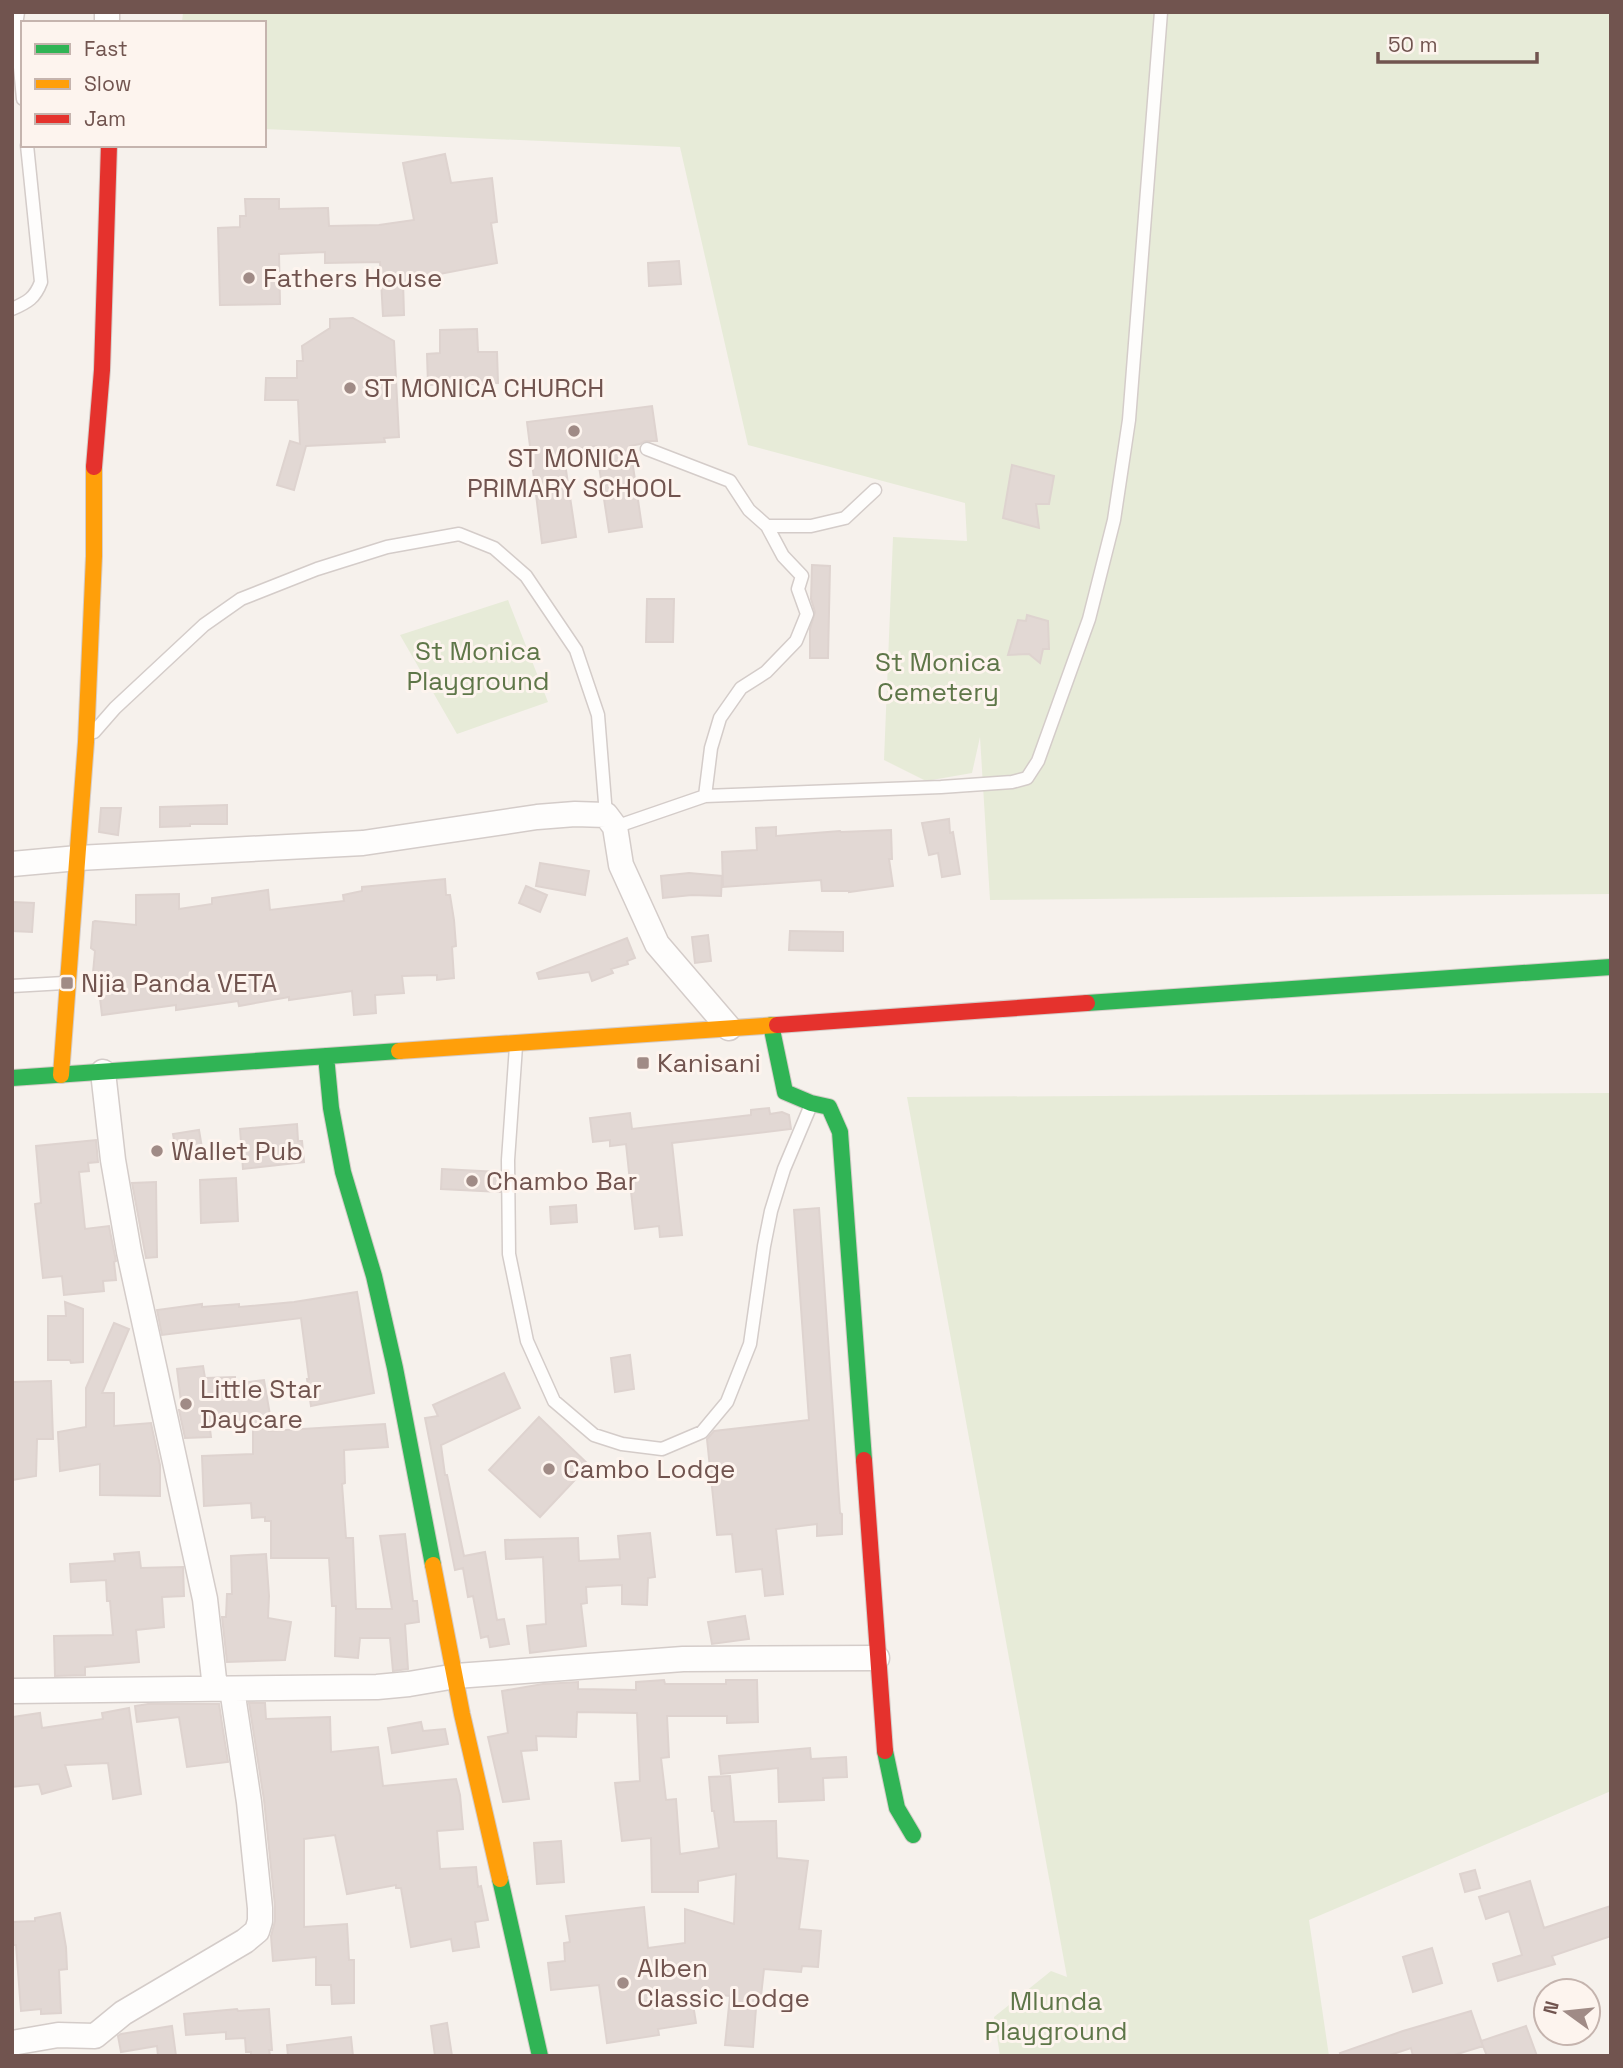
<svg xmlns="http://www.w3.org/2000/svg" width="1623" height="2068" font-family="'Space Grotesk',sans-serif">
	<rect width="100%" height="100%" fill="#f6f1ec"/>
	<path fill="#e7ebd8" d="M183,12H1611V894L990,900L980,737L972,773L926,781L884,760L893,537L967,541L965,503L748,445L680,147L264,129V23H182Z
		M508,600L548,702L457,734L400,635Z
		M1611,1093V1791L1309,1920L1329,2056H1000L994,2017L1051,1971L1067,1977L907,1097Z"/>
	<path fill="#e2d8d4" stroke="#ded3cf" stroke-width="2" d="M445,154L451,183L492,178L497,222L491,223L497,263L403,281L404,315L383,316L380,262L325,263V252L279,254L280,304L220,305L218,228L240,227V216H246L245,199H279V209L328,208L329,226L379,225L414,220L403,163Z
		M679,261L681,284L649,286L648,263Z
		M353,318L394,341L399,437L384,438L385,442L306,446L294,490L277,485L290,441L300,444L298,400H265L266,378H297V361H303L302,346L330,328V319Z
		M477,329L478,352H497L498,383L428,385L427,354L440,353V330Z
		M652,406L657,441H645L640,444L630,446L642,527L609,532L596,446L563,450L576,537L542,543L527,422Z
		M1012,465L1054,476L1049,504H1036L1039,528L1003,518Z
		M812,565L830,566L828,658H810V629L815,612L811,599Z
		M647,599H674L673,642H646Z
		M1027,615L1048,621L1049,649H1043L1040,663L1029,654L1008,655L1018,620L1026,621Z
		M227,805V824H190V826L160,827V807Z
		M101,808H121L118,835L99,832Z
		M949,819L950,833L953,832L960,874L942,877L938,853L929,855L922,823Z
		M776,827V836L840,831L841,832L891,830L892,859H889L893,886L849,892V891H822L821,880L723,887L722,852L757,850L756,828Z
		M540,863L589,871L585,895L536,886Z
		M689,873L722,876L721,896L692,895L663,898L661,876Z
		M445,879L446,895H450L454,920L456,946L452,947L454,978L437,980V975L402,976L404,993L375,995L376,1013L354,1015L352,991L289,1000V997L239,1006L238,1001L176,1010V1005L102,1015L97,973H93L95,951L91,948L93,922L95,921L136,925V895L179,894V909L212,904V898L268,890L270,910L344,901L343,895L362,891V887Z
		M526,886L547,895L540,912L519,903Z
		M12,902L34,903L32,932L12,931Z
		M790,931L843,932V951L789,950Z
		M708,935L711,961L695,963L692,937Z
		M627,938L635,958L627,961L628,964L611,969L613,973L592,981L589,972L539,979L537,973Z
		M769,1108L770,1114L782,1112L789,1115L791,1129L672,1143L682,1235L660,1237L659,1226L635,1229L626,1144L610,1146V1140L593,1142L590,1118L630,1113L632,1129L751,1115V1110Z
		M297,1124L298,1141H302L304,1162L243,1169L240,1129Z
		M199,1130L202,1148L176,1151L173,1134Z
		M96,1140L98,1162L88,1163L89,1171L79,1172L85,1229L109,1226L116,1261L114,1262L116,1280L103,1281L104,1291L64,1295L62,1276L43,1278L35,1204L41,1203L36,1146Z
		M442,1169L499,1172L500,1192L441,1189Z
		M236,1178L238,1221L201,1223L200,1180Z
		M156,1182L157,1257L146,1258L132,1183Z
		M576,1205L577,1222L551,1224L550,1207Z
		M819,1208L840,1513L842,1514V1534L817,1536V1524L776,1529L783,1594L765,1596L762,1569L736,1572L732,1534L717,1535L707,1439L714,1431L809,1420L794,1210Z
		M357,1292L374,1393L311,1406L307,1379H309L301,1318L162,1335L157,1310L202,1304V1307L239,1304V1307L294,1302Z
		M65,1302L83,1309V1362L71,1363L70,1360H48V1316H66Z
		M114,1323L129,1329L102,1393H114V1426L151,1423L160,1465V1496L100,1495V1464L60,1471L58,1432L86,1427V1388Z
		M630,1355L634,1389L615,1392L611,1358Z
		M203,1366L205,1378L235,1377V1384L264,1380L270,1415H267L269,1431L385,1424L388,1447L344,1450L345,1483L342,1484L346,1538H353L356,1609H392L380,1536L405,1534L413,1601H417L419,1622L405,1624L408,1669L393,1671L390,1638H360L358,1658L335,1656L336,1606H332L329,1558H271V1521H265V1517L252,1518L251,1503L204,1506L202,1456L253,1454V1419L209,1421L211,1437L185,1438L179,1410H182L177,1369Z
		M504,1373L520,1408L441,1445L445,1475H447L464,1556L485,1552L497,1620L504,1619L509,1644L490,1647L488,1636L481,1638L473,1596L468,1597L463,1568L455,1570L425,1418L438,1416L433,1405Z
		M51,1381L53,1439H37L36,1476L12,1480V1382Z
		M539,1417L589,1465L540,1517L489,1470Z
		M650,1533L655,1577L648,1578L647,1605L622,1604V1585L586,1587L587,1603L581,1604L586,1646L530,1653L527,1626L546,1624L543,1557L506,1559L505,1540L578,1538L579,1561L620,1559L618,1536Z
		M139,1552L141,1568L183,1567L184,1596L162,1597L164,1627L136,1630L139,1662L85,1667V1675L55,1676L54,1636L113,1635L110,1601H107L106,1580L71,1582L70,1564L115,1561L114,1554Z
		M266,1554L269,1596L268,1618L291,1622L285,1660L227,1662L222,1617H226L227,1594H232L231,1556Z
		M745,1616L749,1639L712,1644L708,1622Z
		M664,1680L665,1684H726V1680H757L758,1722L727,1723V1716H667L669,1757L661,1758L666,1800L676,1799L680,1854L719,1848L714,1811H712L709,1777L730,1776L734,1822L776,1821L777,1858L808,1861L799,1929L821,1931L818,1967L802,1966L801,1972L764,1969L761,1996L757,1995L753,2047L725,2045L730,1996L691,1992L696,2023L658,2029L659,2035L607,2043L599,1985L551,1990L548,1963L565,1961L564,1943L570,1942L566,1916L644,1907L648,1948L685,1943V1909L734,1924L736,1874L698,1881V1892H652L651,1838L622,1841L615,1783L640,1781L637,1713L577,1712L576,1737L536,1736L537,1750L521,1751L529,1799L503,1802L488,1737L508,1733L502,1691L543,1684L578,1682V1689L636,1690V1682Z
		M249,1703H265L266,1719L330,1717L331,1752L378,1747L383,1786L456,1779L460,1795L463,1829L437,1831L440,1869L476,1867L478,1887L481,1886L488,1920L475,1922L479,1947L453,1951L451,1939L411,1947L401,1888H396V1885L347,1894L335,1835L304,1839V1927L347,1924L349,1960H354V2003L332,2004L331,1985H316V1957L273,1961L271,1936L275,1921V1906L264,1800Z
		M148,1704H219L228,1762L187,1767L179,1717L137,1722L135,1706Z
		M129,1708L141,1794L113,1799L108,1763L65,1765L71,1786L42,1794L39,1784L12,1787V1717L40,1713L42,1728L103,1719L102,1713Z
		M421,1722L423,1731L445,1729L448,1744L392,1753L388,1728Z
		M810,1748L811,1759L846,1757L847,1777L823,1778L824,1800L779,1802L778,1768L721,1774L719,1756Z
		M561,1841L564,1882L537,1884L534,1843Z
		M1475,1870L1480,1888L1465,1892L1460,1874Z
		M1530,1881L1544,1928L1611,1906V1936L1552,1956L1555,1964L1498,1981L1493,1964L1522,1955L1509,1911L1486,1919L1479,1897Z
		M60,1913L66,1947L67,1969L59,1970L61,2013L41,2014V2009L21,2011L16,1945H12V1922L35,1921V1918Z
		M1432,1948L1442,1983L1413,1992L1403,1957Z
		M237,2009L238,2011L269,2009L272,2050H269L270,2056H251V2052H246L245,2038L226,2039V2032L186,2035L184,2014Z
		M1471,2011L1483,2046L1451,2056H1413L1411,2048L1387,2056H1341L1340,2053L1403,2031Z
		M447,2023L452,2056H435L431,2026Z
		M172,2026L176,2056H158L157,2046L121,2052L118,2036L121,2034Z
		M1526,2026L1537,2056H1487L1481,2041Z
		M351,2037L353,2056H288L287,2045Z"/>
	<g fill="none" stroke-linecap="round" stroke-linejoin="round">
		<defs>
			<path id="lane" d="M18,12L16,25L23,99
				M12,309C28,302 35,298 41,282L27,145
				M647,449L730,481L749,510L767,526H811L845,518L875,490
				M94,732L115,708L204,625L241,599L317,569L387,547L459,534L494,548L526,576L576,650L598,715L606,815
				M705,796L711,748L720,718L741,688L766,672L796,641L807,614L798,589L802,576L783,556L767,526
				M615,827L705,796L941,787L1012,782L1027,778L1038,761L1089,619L1114,520L1129,420L1161,12
				M12,986L64,983
				M516,1046L508,1160L509,1254L527,1341L554,1401L594,1435L622,1444L662,1449L702,1432L727,1402L750,1344L764,1246L771,1211L784,1169L811,1105"/>
			<path id="street" d="M107,12V23
				M12,864L78,858L363,843L537,817L575,814L606,815L615,827L621,865L657,944L729,1028
				M103,1072L113,1160L129,1252L205,1599L215,1688
				M12,1691L377,1687L409,1684L456,1676L683,1659L877,1658
				M12,2043L58,2035L95,2036L123,2013L245,1941L257,1931L260,1921V1908L249,1802L232,1689"/>
			<path id="fast" d="M1087,1003L1611,967
				M771,1025L785,1092L811,1103L829,1107L840,1132L864,1460
				M326,1056L331,1108L343,1172L374,1276L395,1368L433,1565
				M12,1078L399,1051
				M885,1751L897,1808L913,1835
				M500,1879L540,2056"/>
			<path id="slow" d="M399,1051L777,1025
				M61,1075L86,742L94,556V467
				M433,1565L462,1714L500,1879"/>
			<path id="jam" d="M94,467L102,370L109,145
				M777,1025L1087,1003
				M864,1460L885,1751"/>
		</defs>
		<use href="#lane" stroke="#d4ccc9" stroke-width="15"/>
		<use href="#street" stroke="#d4ccc9" stroke-width="27"/>
		<use href="#fast" stroke="#d5ccc8" stroke-width="18"/>
		<use href="#slow" stroke="#d5ccc8" stroke-width="18"/>
		<use href="#jam" stroke="#d5ccc8" stroke-width="18"/>
		<use href="#lane" stroke="#fefdfc" stroke-width="12"/>
		<use href="#street" stroke="#fefdfc" stroke-width="24"/>
		<use href="#fast" stroke="#30b455" stroke-width="16"/>
		<use href="#slow" stroke="#ff9f0a" stroke-width="16"/>
		<use href="#jam" stroke="#e5322d" stroke-width="16"/>
	</g>
	<g fill="#a08b86" stroke="#fdf4ee" stroke-width="2.5">
		<circle cx="249" cy="278" r="7"/>
		<circle cx="350" cy="388" r="7"/>
		<circle cx="574" cy="431" r="7"/>
		<rect x="60" y="976" width="14" height="14" rx="3.5"/>
		<rect x="636" y="1056" width="14" height="14" rx="3.5"/>
		<circle cx="157" cy="1151" r="7"/>
		<circle cx="472" cy="1181" r="7"/>
		<circle cx="186" cy="1404" r="7"/>
		<circle cx="549" cy="1469" r="7"/>
		<circle cx="623" cy="1983" r="7"/>
	</g>
	<g text-anchor="middle" stroke-width="6" stroke-linejoin="round" paint-order="stroke">
		<g font-size="26" fill="#71544f" stroke="#fdf4ee" text-anchor="start">
			<text x="263" y="287">Fathers House</text>
			<text x="364" y="397">ST MONICA CHURCH</text>
			<text x="574" y="467" text-anchor="middle">ST MONICA<tspan x="574" dy="30">PRIMARY SCHOOL</tspan></text>
			<text x="81" y="992">Njia Panda VETA</text>
			<text x="657" y="1072">Kanisani</text>
			<text x="171" y="1160">Wallet Pub</text>
			<text x="486" y="1190">Chambo Bar</text>
			<text x="200" y="1398">Little Star<tspan x="200" dy="30">Daycare</tspan></text>
			<text x="563" y="1478">Cambo Lodge</text>
			<text x="637" y="1977">Alben<tspan x="637" dy="30">Classic Lodge</tspan></text>
		</g>
		<g font-size="26" fill="#5e7648" stroke="#fdf4ee">
			<text x="478" y="660">St Monica<tspan x="478" dy="30">Playground</tspan></text>
			<text x="938" y="671">St Monica<tspan x="938" dy="30">Cemetery</tspan></text>
			<text x="1056" y="2010">Mlunda<tspan x="1056" dy="30">Playground</tspan></text>
		</g>
	</g>
	<rect width="1623" height="2068" fill="none" stroke="#71544f" stroke-width="28"/>
	<rect x="21" y="21" width="245" height="126" fill="#fdf4ee" stroke="#c5b4ae" stroke-width="2"/>
	<rect x="35" y="44" width="35" height="10" fill="#30b455" stroke="#c5b4ae" stroke-width="2"/>
	<text x="84" y="56" font-size="21" fill="#71544f">Fast</text>
	<rect x="35" y="79" width="35" height="10" fill="#ff9f0a" stroke="#c5b4ae" stroke-width="2"/>
	<text x="84" y="91" font-size="21" fill="#71544f">Slow</text>
	<rect x="35" y="114" width="35" height="10" fill="#e5322d" stroke="#c5b4ae" stroke-width="2"/>
	<text x="84" y="126" font-size="21" fill="#71544f">Jam</text>
	<g transform="translate(1567 2012) rotate(285)"><circle r="33" fill="#fdf4ee" stroke="#c5b4ae" stroke-width="2"/>
	<path d="M0-5L12 26L0 18L-12 26Z" fill="#a08b86"/>
	<text y="-10" font-size="19" font-weight="bold" text-anchor="middle" fill="#71544f">N</text>
	</g>
	<path d="M1378 52v10h159v-10" fill="none" stroke="#71544f" stroke-width="3.5"/>
	<text x="1388" y="52" font-size="21" fill="#71544f" stroke="#fdf4ee" stroke-width="5" paint-order="stroke">50 m</text>
</svg>
